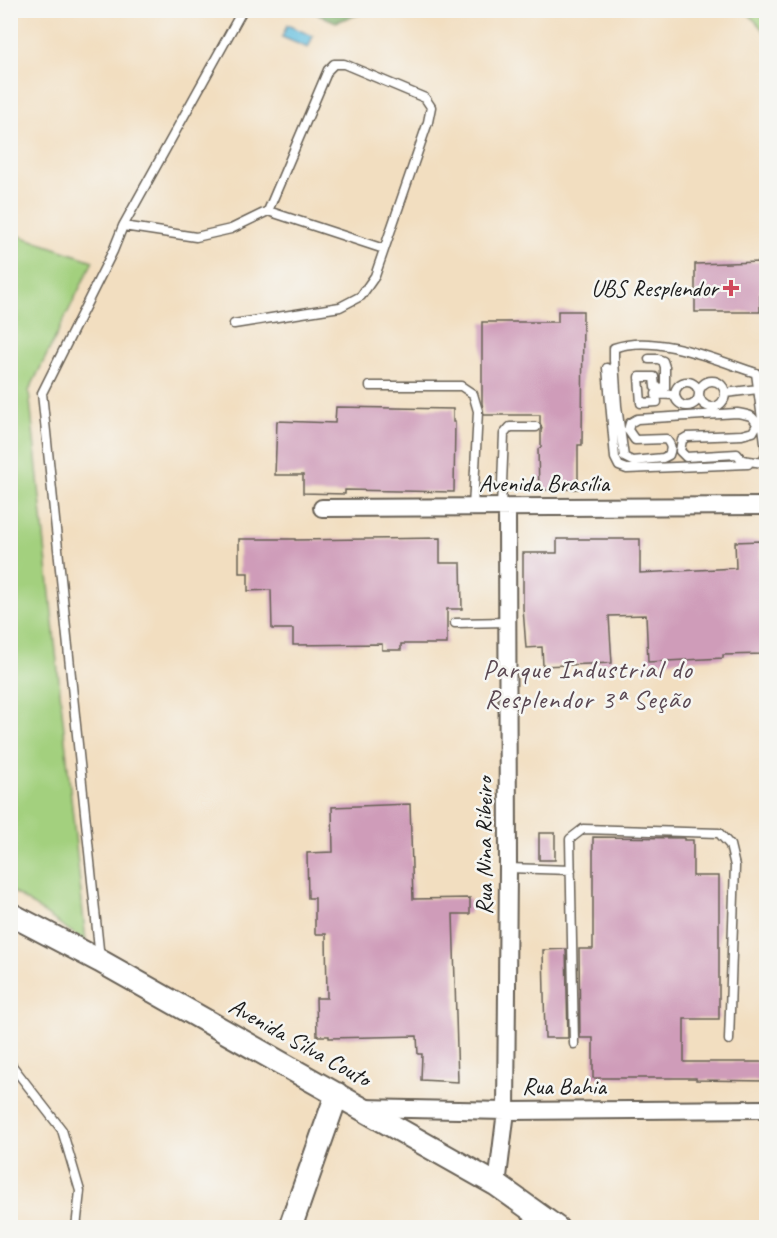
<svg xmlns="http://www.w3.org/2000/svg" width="777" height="1238" font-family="Caveat,sans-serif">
	<rect width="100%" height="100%" fill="#f6f6f2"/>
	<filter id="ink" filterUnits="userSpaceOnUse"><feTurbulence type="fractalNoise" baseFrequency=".0167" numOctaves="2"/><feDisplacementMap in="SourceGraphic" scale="12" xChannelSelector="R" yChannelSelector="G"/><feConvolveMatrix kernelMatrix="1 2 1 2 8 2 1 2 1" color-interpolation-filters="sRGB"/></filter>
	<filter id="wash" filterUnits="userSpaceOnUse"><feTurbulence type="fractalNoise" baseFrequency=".008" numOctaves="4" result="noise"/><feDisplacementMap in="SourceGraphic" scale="24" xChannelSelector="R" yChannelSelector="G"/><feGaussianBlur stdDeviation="1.35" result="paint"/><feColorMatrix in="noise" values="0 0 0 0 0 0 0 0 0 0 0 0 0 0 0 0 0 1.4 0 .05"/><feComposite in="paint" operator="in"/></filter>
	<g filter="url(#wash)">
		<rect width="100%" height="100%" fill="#f2dec0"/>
		<path fill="#a3d07e" stroke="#60764d" stroke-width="1.5" d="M746,11H766V33Z
			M11,233L93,261L29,391L86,942L11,890Z"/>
		<path fill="#82b26d" stroke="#4f6744" stroke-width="1.5" d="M311,11H369L336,22Z"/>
		<path fill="#61bedf" stroke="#3e6d7e" stroke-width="1.5" d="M287,25L313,36L308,48L282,37Z"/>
		<g id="blocks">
			<path fill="#cf9cb9" d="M760,262L766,290H760V312H695V264Z
				M558,311H583L582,445H578V489L539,490L538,449L541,447V431L542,428L540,423V415H484L482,403V322H558Z
				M336,407L453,409V422H455L454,492L345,490V494L303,493V475H275L277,421L335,423Z
				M440,538V563H461L462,609H447V644H401V650H382V644L293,645V629H272L271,590L248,591V573H239V539H295V540Z
				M557,539H640V573L736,568L735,542L760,541L764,654L723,655V658L648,662L646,615L609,616L612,663L543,666L542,647L526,648L523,608V553H557Z
				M410,804L413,899L470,898V914H453L458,1082L421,1080L422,1054H418L417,1036L329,1038V1036H317L316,998H327L326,934H315V898H308L307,853L333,852L332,807Z
				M539,833H555V860H539Z
				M593,837L684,838V840H693V876H719V1019H684V1062H766V1081L696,1080V1078H593V1038H580L579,949H593Z
				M566,949L568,1038H545L543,950Z"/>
		</g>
	</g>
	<g filter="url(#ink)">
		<use href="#blocks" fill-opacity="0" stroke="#676055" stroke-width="1.5"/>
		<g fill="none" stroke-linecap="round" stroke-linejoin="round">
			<defs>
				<path id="lane" d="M123,226L241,13
					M234,324L340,307L361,296L375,276L428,122L431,107L425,98L344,64H334L328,70L268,211L384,249
					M649,359H658L663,361L665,367V388L655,387L654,377H639L641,403L657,402L656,394L674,395
					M607,368L615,458L619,466L627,469L748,464
					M699 394a13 13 0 1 1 26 0a13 13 0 1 1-26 0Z
					M675 394a12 12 0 1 1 24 0a12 12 0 1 1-24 0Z
					M370,386H461L473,394L478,411L473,508
					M725,393L758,389
					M766,450L756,373C716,360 655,333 614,348V360L617,406L624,457L632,461L663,458L669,455C672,448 671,445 666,439L635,440L628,430L630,423L637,419L737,413C748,415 753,414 757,425L753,432L742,435L687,437L682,440L680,451L686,457L737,454L742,460L763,463L766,454
					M501,508L504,434L510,427H536
					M455,623L508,622
					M508,868L571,870
					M100,959L42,393L113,251L123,226L196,237L231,229L268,211
					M574,1044L570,839L583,829L719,833L730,845L735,866L729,1040
					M10,1063L62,1130L80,1191L76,1228"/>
				<path id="street" d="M322,508L766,506
					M362,1108L506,1111L766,1109
					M497,1185L506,1111L508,868L507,508"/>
				<path id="secondary" d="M10,914L100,961L497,1185L557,1228
					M290,1228L337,1094"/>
			</defs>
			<use href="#lane" stroke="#676055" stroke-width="11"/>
			<use href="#street" stroke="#676055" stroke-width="20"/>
			<use href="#secondary" stroke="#676055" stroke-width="26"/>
			<use href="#lane" stroke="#fff" stroke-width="8"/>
			<use href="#street" stroke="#fff" stroke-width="16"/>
			<use href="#secondary" stroke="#fff" stroke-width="22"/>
		</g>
	</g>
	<path fill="#d1495b" stroke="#f6f6f2" stroke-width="2" d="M728 279h6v6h6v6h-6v6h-6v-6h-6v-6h6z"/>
	<g text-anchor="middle" stroke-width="5" stroke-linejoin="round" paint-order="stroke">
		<g font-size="24" fill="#1c1c1c" stroke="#f6f6f2" text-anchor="end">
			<text x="718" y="296">UBS Resplendor</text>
		</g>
		<g font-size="24" fill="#1c1c1c" stroke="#f6f6f2">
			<text x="544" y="491">Avenida Brasília</text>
			<text transform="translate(484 846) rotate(-90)" y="8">Rua Nina Ribeiro</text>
			<text transform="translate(300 1042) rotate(29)" y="8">Avenida Silva Couto</text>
			<text x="564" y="1094">Rua Bahia</text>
		</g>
		<g font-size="26" letter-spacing="1.5" fill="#5b4953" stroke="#f6f6f2">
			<text x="588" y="678">Parque Industrial do<tspan x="588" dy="30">Resplendor 3ª Seção</tspan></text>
		</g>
	</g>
	<rect width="777" height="1238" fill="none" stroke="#f6f6f2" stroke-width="36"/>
</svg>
